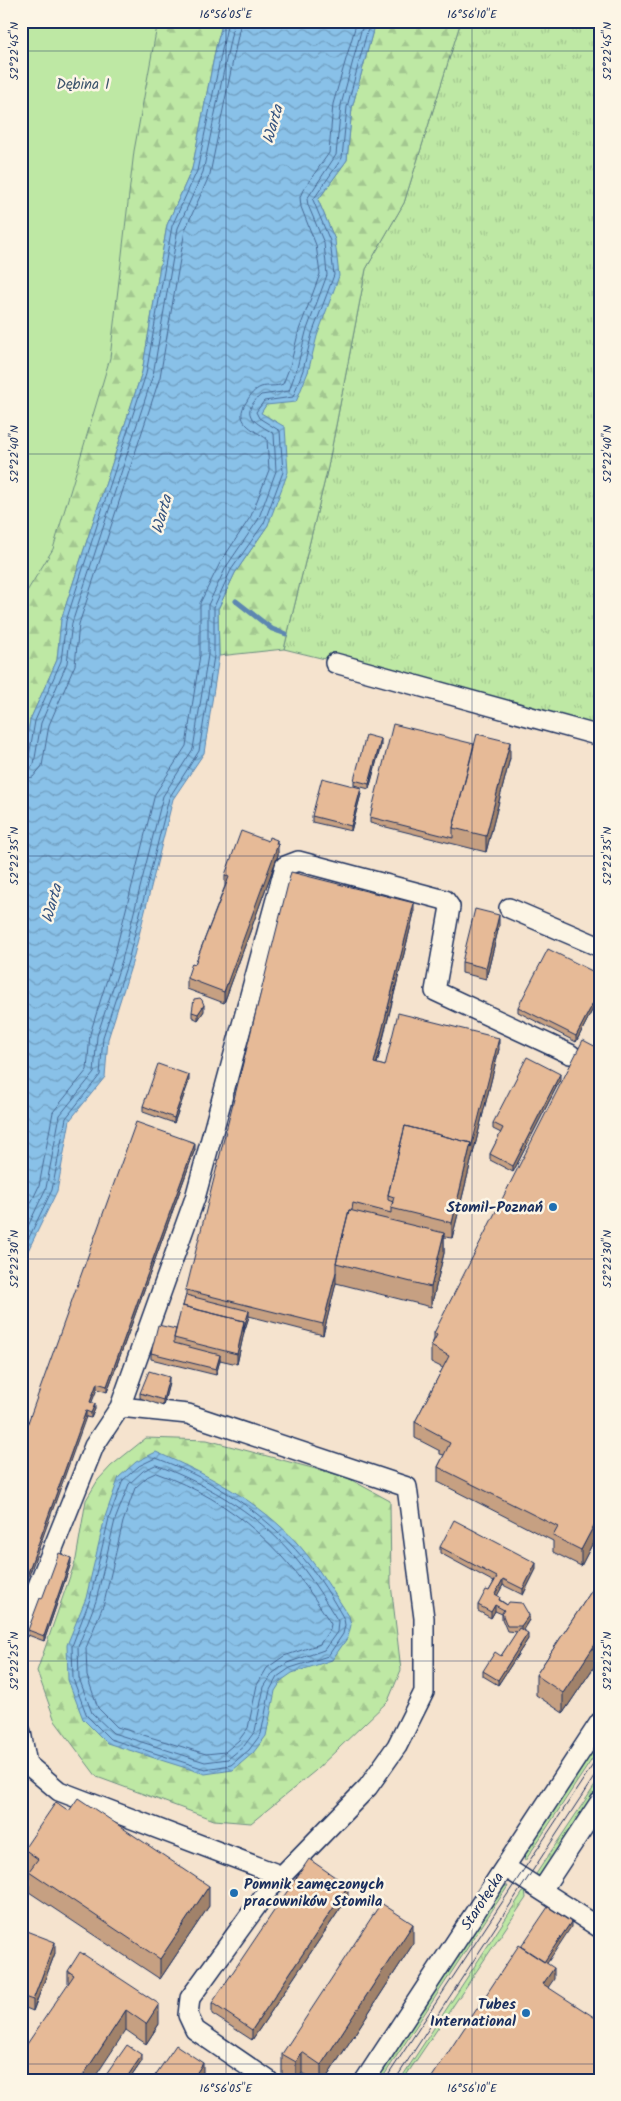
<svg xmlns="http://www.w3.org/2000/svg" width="621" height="2101" font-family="Kalam,sans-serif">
	<defs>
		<pattern id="grass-tufts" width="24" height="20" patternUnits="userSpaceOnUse" patternTransform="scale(1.25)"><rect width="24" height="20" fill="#bee8a4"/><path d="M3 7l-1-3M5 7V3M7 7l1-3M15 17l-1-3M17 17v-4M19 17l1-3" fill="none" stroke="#a3c790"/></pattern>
		<pattern id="forest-firs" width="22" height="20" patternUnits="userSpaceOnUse" patternTransform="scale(1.25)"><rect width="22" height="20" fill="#bee8a4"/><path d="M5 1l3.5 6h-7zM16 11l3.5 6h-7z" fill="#a3c790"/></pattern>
		<pattern id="water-waves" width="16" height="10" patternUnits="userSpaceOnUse" patternTransform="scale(1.25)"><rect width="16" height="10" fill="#89c1e8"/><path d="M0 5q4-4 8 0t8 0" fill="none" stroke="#6f9dbf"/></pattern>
	</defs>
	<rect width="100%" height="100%" fill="#f5e3ce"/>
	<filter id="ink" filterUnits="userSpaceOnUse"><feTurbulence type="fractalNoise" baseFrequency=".02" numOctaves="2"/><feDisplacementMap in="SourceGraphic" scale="10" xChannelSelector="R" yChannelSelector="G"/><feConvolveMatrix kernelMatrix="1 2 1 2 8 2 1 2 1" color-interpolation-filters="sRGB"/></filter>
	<g filter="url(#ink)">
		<path fill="url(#grass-tufts)" stroke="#6c8c81" d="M461,21H600V726L284,649L328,467L366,269L404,203Z
			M600,1740V1747L525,1861L524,1856Z
			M600,1778V1795L545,1879L536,1874Z
			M504,1886H508L381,2080H377Z
			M525,1889L526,1898L403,2080H400Z"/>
		<path fill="url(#forest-firs)" stroke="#6c8c81" d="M21,21H223L216,47L192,169L167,225L142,372L61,620L57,660L30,720L21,775Z
			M378,21H461L404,203L366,269L328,467L284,649L219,656L218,609L235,573L268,525L260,413L266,405L308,372L335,240L318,200L347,160L352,108L372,34Z
			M146,1438L207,1440L346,1477L390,1501L391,1584L401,1670L388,1701L315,1771L251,1823L214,1820L97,1777L55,1721L37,1671L76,1559L86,1500L98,1480L111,1466Z"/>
		<path fill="#bee8a4" stroke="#6c8c81" d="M21,21H158L134,151L110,358L53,549L21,601Z"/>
		<path fill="url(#water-waves)" stroke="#5d87b1" d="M223,21H378L372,34L352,108L347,160L318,200L335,240L339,276L317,336L308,372L296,402L266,405L261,413L285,427L288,472L268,525L235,573L218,609L219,656L204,753L173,799L132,963L108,1039L105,1077L70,1120L57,1191L21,1265V775L30,720L57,660L61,620L142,372L167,225L192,169L216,47Z
			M156,1452C213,1477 269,1506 308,1556C323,1575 336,1596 349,1616L351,1625L348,1637L332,1660L292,1673L282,1680L275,1691L266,1736L253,1753L233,1770L205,1774L107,1743L83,1719L68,1680L67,1645L86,1598L105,1517L119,1477L136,1462Z"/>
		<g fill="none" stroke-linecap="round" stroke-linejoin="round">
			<path stroke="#476995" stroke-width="1" d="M21,766L28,762L35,721L61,661L66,621L146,374L172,226L197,171L228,21
				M21,772L29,770L34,764L41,723L67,663L72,623L153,375L178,228L203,172L234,21
				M21,780L33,777L42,766L49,725L75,665L79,624L160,377L185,230L210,174L241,21
				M21,1224L39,1186L53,1112L87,1070L90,1034L114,957L155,794L186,746L200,655V603L220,563L251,516L269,470L267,439C253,429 232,422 247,401C250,395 254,390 261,387C268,385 276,387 283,384L290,366L299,330L320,274L316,245L301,207L300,197L303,190L329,153L333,104L357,21
				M21,1241L46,1188L60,1115L94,1073L97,1036L122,960L163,796L193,749L208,655V605L226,567L258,520L276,471L274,434C258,423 236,416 261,395L289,391L297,368L306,332L327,275L324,243L308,205L307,199L336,155L341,105L361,31L365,21
				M21,1254L52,1190L66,1118L100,1075L103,1037L128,961L169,798L199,751L214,656V607L231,570L264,523L283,472L280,431L259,418L256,412L264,401L293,397L303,370L312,334L334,275L330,241L313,200L342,158L347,107L367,32L372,21
				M156,1458C212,1479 264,1512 303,1558C319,1576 332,1598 344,1619L345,1625L343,1634L328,1656L290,1668L277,1677L270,1690L261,1734L249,1750L231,1765L205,1769L110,1739L87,1716L73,1679L72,1646L90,1599L109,1518L123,1480L139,1466Z
				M156,1465C210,1485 264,1517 300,1564C314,1582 326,1602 338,1621L337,1632L324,1650L287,1663L273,1673L264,1687L255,1731L244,1746L228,1759L205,1762L113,1733L92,1713L79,1678L78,1647L96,1601L115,1520L129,1484L143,1471Z
				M156,1473C236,1501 288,1553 331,1624L330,1629L320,1644L284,1656L267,1668L257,1685L248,1728L239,1740L225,1752L206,1754L117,1727L98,1708L87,1676L86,1648L104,1603L123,1522L135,1488L147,1477Z"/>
			<path stroke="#5d87b1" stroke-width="5" d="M236,601L272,629L286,634"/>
			<defs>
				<path id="minor" d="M335,663L600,736
					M509,908L600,947
					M120,1407L188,1414L407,1487L424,1618V1692L397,1746L368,1787L268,1890L190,1998L188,2015L195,2030L268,2080
					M21,1628L94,1446L120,1407L195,1198L285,866L298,861L445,900L450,907L435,991L570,1054
					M21,1732L27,1764L59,1791L282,1876
					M505,1867L600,1928
					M542,1890L600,1802
					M365,2080L600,1722"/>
			</defs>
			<use href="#minor" stroke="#1b2f5e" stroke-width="22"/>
			<use href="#minor" stroke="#fcf5e5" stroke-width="19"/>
			<path stroke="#1b2f5e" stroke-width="1" d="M385,2080L600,1754
				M395,2080L600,1768"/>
		</g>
		<path fill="#c6a082" stroke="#1b2f5e" d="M381,745L369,789L354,785V780Z
			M510,758L486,852L370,823V817Z
			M361,794L351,831L312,822V816Z
			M277,844L278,855L224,1003L187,989V978L195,964L225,886V875Z
			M414,913L377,1064L385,1066L499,1049L452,1238L444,1237V1253L431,1307L336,1283L323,1335L249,1316L244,1332L237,1364L220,1360L216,1375L151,1359V1353L176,1329L183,1306L186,1295V1290Z
			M499,926L486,979L462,973V962Z
			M600,975V995L576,1042L518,1012V1007Z
			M204,1011L198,1020L192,1017V1012Z
			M600,1049V1529L581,1566L553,1552V1541L438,1482V1467L444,1455L440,1454V1451L415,1438V1422L443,1368L431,1362V1346L434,1339V1333Z
			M560,1080L513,1172L490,1160V1154L501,1133L493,1129V1123Z
			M189,1081L174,1123L143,1112V1106Z
			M195,1149L107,1392L97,1389L91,1402L95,1409L91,1418L86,1417L21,1442Z
			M169,1383L163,1406L140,1398V1393Z
			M440,1547L536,1569L523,1595L503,1585L497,1595L500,1600L529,1620L523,1630L528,1639L498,1685L483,1676V1671L501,1656L517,1632L507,1631L502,1619V1614L495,1611L491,1618L478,1611V1605L489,1591L494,1582L440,1553Z
			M71,1563L44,1641L28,1635V1630Z
			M600,1578V1658L563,1713L536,1695V1675Z
			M24,1849L209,1906L160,1979L29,1892V1873L24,1870Z
			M348,1897L252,2040L212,2014V2003Z
			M21,1929L55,1953L33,2011L21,2006Z
			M413,1944L325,2080H314L302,2073L298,2080H291L282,2074V2054Z
			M68,1971L159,2024L146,2044L126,2030L68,1984Z
			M142,2061L129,2080H106V2075Z"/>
		<path fill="#a1826a" stroke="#1b2f5e" d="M381,739V745L369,789V784Z
			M510,742V758L486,852V836Z
			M361,788V794L351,831V826Z
			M277,840V847L278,844V855L224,1003V992Z
			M414,903V913L374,1074V1063Z
			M499,915V926L486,979V968Z
			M600,990V995L576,1042V1036Z
			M204,1005V1011L198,1020V1014Z
			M499,1038V1049L452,1238V1223L471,1143Z
			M560,1074V1080L513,1172V1166Z
			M189,1075V1081L174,1123V1118Z
			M195,1143V1149L107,1392V1386Z
			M444,1233V1253L431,1307V1287Z
			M336,1272V1283L323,1335V1324Z
			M249,1311V1317L244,1332V1327Z
			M244,1321V1332L237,1364V1354Z
			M220,1355V1360L216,1375V1369Z
			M169,1377V1383L163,1406V1400Z
			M97,1383V1389L90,1407V1402Z
			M95,1404V1409L91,1418V1413Z
			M86,1411V1417L21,1598V1592Z
			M600,1514V1529L581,1566V1550Z
			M71,1558V1563L44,1641V1636Z
			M536,1563V1569L523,1595V1589Z
			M503,1579V1585L495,1600V1594Z
			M495,1605V1611L491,1618V1612Z
			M529,1615V1620L521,1632V1626Z
			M528,1633V1639L498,1685V1680Z
			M600,1637V1658L563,1713V1693Z
			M209,1886V1906L160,1979V1959Z
			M348,1886V1897L252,2040V2030Z
			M571,1922V1927L542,1971V1965Z
			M413,1924V1944L325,2080H321V2065Z
			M55,1942V1953L33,2011V2000Z
			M554,1968V1979L543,1995V1984Z
			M159,2004V2024L146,2044V2024Z
			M126,2010V2030L93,2080H80Z
			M302,2052V2073L298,2080H296V2062Z
			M142,2055V2061L129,2080H125Z
			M203,2063V2074L199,2080H192Z"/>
		<path fill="#e6ba97" stroke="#1b2f5e" d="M393,724L474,744L453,828V838L370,817Z
			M477,734L510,742L486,836L453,828Z
			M366,735L381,739L369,784L354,780Z
			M322,778L361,788L351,826L312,816Z
			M241,831L268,841L269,837L277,840L276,844H278L224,992L187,978L192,963L195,964L229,877L225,875Z
			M291,872L414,903L374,1063L385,1066L398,1013L499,1038L471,1148V1143L405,1126L388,1195V1200L393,1202L391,1208V1213L353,1203L352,1210H349L336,1263V1272L323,1324L186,1290Z
			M475,909L499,915L486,968L462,962Z
			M548,949L600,975V990L576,1036L518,1007Z
			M200,998L202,1000L204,1005L198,1014L192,1012L194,999Z
			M583,1040L600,1049V1514L581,1550L553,1536L558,1527L438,1467L450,1443L440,1438L441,1436L415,1422L449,1356L431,1346L437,1335L434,1333Z
			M527,1057L560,1074L513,1166L490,1154L503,1128L493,1123Z
			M158,1064L189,1075L174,1118L143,1106Z
			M136,1122L195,1143L107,1386L97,1383L90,1402L95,1404L91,1413L86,1411L21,1592V1442Z
			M405,1126L471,1143L452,1223L391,1208L394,1197L388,1195Z
			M349,1210L444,1233L431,1287L336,1263Z
			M186,1295L249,1311L244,1327V1321L183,1306Z
			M182,1306L244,1321L237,1354L174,1338Z
			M158,1325L176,1329L174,1338V1343L220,1355L216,1369L151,1353Z
			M149,1371L169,1377L163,1400L140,1393Z
			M454,1520L536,1563L523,1589L503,1579L495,1594L500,1597L499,1600L507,1605L509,1602L522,1603L529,1615L521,1626H507L502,1613L504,1610L495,1605L491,1612L478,1605L486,1590L489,1591L497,1577L440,1547Z
			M59,1553L71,1558L44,1636L28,1630L40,1598L42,1599Z
			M600,1578V1637L563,1693L536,1675Z
			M519,1628L528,1633L498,1680L483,1671L495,1652L501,1656Z
			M78,1798L209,1886L160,1959L29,1871L38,1859L24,1849L56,1802L69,1811Z
			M309,1859L348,1886L252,2030L212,2003Z
			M381,1903L413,1924L321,2065L302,2052L296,2062L282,2054Z
			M548,1907L571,1922L544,1962L521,1947Z
			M21,1929L55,1942L33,2000L21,1996Z
			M519,1945L554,1968L543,1984L600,2021V2080H430Z
			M80,1952L159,2004L146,2024L126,2010L80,2080H21V2053L74,1975L68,1971Z
			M127,2045L142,2055L125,2080H114L106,2075Z
			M176,2045L203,2063L192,2080H152Z"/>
	</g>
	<path fill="none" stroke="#1b2f5e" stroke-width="1" stroke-opacity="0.45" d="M226,21V2080M472,21V2080M21,51H600M21,454H600M21,856H600M21,1259H600M21,1661H600M21,2064H600"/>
	<g fill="#1f6fb2" stroke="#fcf5e5" stroke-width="2">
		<circle cx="553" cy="1207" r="5"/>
		<circle cx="234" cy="1893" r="5"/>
		<circle cx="526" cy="2013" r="5"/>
	</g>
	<g text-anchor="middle" stroke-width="5" stroke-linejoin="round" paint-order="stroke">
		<g font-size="15" fill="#3c546c" stroke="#fcf5e5">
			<text x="83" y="89">Dębina I</text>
		</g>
		<g font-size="15" font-weight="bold" fill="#1b2f5e" stroke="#fcf5e5" text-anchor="end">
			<text x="543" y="1212">Stomil-Poznań</text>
			<text x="244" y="1889" text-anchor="start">Pomnik zamęczonych<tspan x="244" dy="17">pracowników Stomila</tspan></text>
			<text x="516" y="2009">Tubes<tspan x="516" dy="17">International</tspan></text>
		</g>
		<g font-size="15" fill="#1b2f5e" stroke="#fcf5e5">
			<text transform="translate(482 1901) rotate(-57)" y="5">Starołęcka</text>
		</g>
		<g font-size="16" font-style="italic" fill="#365480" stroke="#fcf5e5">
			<text transform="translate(272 124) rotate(-74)" y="6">Warta</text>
			<text transform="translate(161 514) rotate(-74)" y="6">Warta</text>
			<text transform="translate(51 903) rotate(-74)" y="6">Warta</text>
		</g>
	</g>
	<rect width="621" height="2101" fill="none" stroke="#fcf5e5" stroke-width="55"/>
	<rect x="28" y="28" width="566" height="2046" fill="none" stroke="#1b2f5e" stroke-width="2"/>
	<g font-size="12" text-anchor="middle" fill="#1b2f5e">
		<text x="226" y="18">16°56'05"E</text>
		<text x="472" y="18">16°56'10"E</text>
		<text transform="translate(14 51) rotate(-90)" y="4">52°22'45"N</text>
		<text transform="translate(607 51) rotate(-90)" y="4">52°22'45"N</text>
		<text transform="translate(14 454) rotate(-90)" y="4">52°22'40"N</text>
		<text transform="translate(607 454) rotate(-90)" y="4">52°22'40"N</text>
		<text transform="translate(14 856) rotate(-90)" y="4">52°22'35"N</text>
		<text transform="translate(607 856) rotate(-90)" y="4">52°22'35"N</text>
		<text transform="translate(14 1259) rotate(-90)" y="4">52°22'30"N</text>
		<text transform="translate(607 1259) rotate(-90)" y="4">52°22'30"N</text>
		<text transform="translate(14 1661) rotate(-90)" y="4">52°22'25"N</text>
		<text transform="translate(607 1661) rotate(-90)" y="4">52°22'25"N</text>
		<text x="226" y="2092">16°56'05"E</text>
		<text x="472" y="2092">16°56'10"E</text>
	</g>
</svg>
